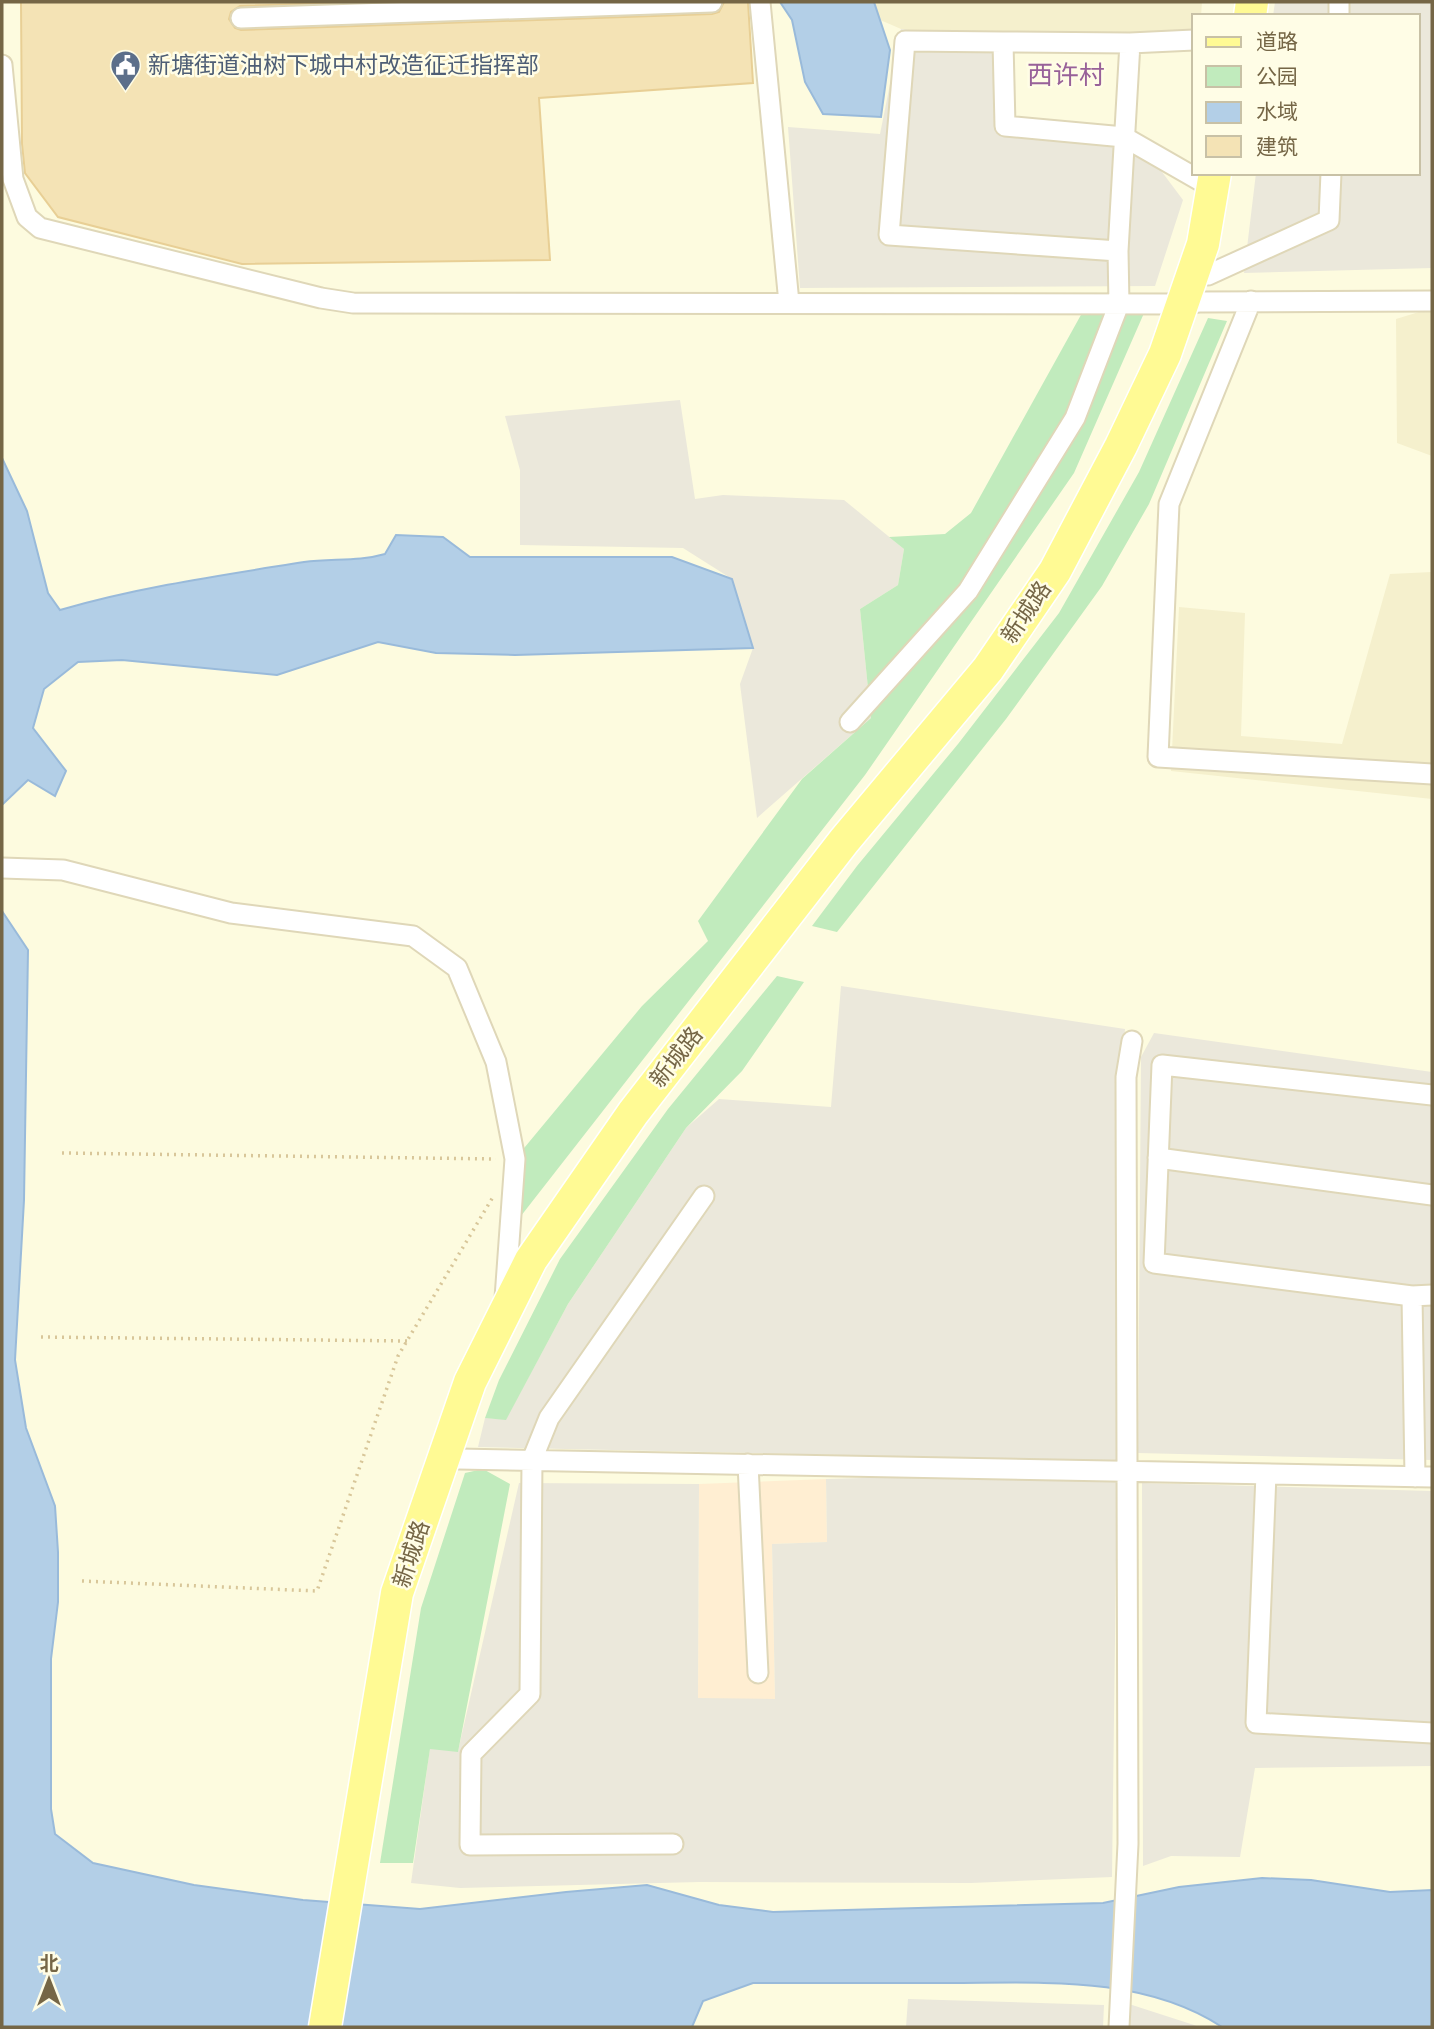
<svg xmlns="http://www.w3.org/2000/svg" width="1434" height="2029" font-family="'Nunito Sans','Noto Sans SC',sans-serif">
	<rect width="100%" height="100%" fill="#fdfbdf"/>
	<path fill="#f5f0cd" d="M874,2H1202L1201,16H1194V40L1003,42L901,29L878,19Z
		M1432,308V456L1397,443L1396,319Z
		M1432,572V799L1171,771L1179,607L1245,613L1241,736L1342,744L1390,574Z"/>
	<path fill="#ffeed2" d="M826,1479L827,1542L772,1544L775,1699H698L699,1484Z"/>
	<path fill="#ebe8db" d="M1275,2H1432V268L1244,273L1256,173H1418V16H1273Z
		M901,29L1003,42L995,129L1144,148L1183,200L1155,286L800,288L788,127L880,134Z
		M680,400L695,499L723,495L844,500L904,549L898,585L860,609L871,718L757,818L740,684L753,648L732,579L683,548L520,545V470L505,416Z
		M841,986L1125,1029L1117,1151L1118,1461L478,1447L485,1418L506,1419L568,1304L686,1128L719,1099L831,1107Z
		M1154,1033L1432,1072V1460L1138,1453L1141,1057Z
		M974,1475L1117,1480L1112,1877L971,1883L699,1882L460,1888L411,1883L430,1748L458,1751L519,1483L699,1484L698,1698L775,1699L772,1544L827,1542L826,1479Z
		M1142,1483L1432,1491V1766L1255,1768L1240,1857L1171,1856L1143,1866Z
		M908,1999L1104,2005L1103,2027H906Z
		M1129,2004L1194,2025L1198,2027H1129Z"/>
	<path fill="#c1ebbd" d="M1087,304H1148L1074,473L865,775L510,1230L515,1159L642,1006L708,941L698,921L802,779L871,718L860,609L898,585L904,549L889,537L945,534L971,513Z
		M1208,318L1227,321L1149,504L1102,586L1006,719L837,932L812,926L857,866L958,744L1059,613L1139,472Z
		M777,976L804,982L742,1071L686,1128L568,1304L506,1420L485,1418L499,1380L560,1259L668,1109Z
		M483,1469L510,1484L458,1752L430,1749L413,1863H380L421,1608L465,1473Z"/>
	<path fill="#b3cfe7" stroke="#99bada" stroke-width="2" d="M780,2H874L890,50L881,117L823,114L805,82L792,20Z
		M2,458L27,511L48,593L60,610C139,587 223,575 304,562C331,558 358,562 385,554L396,535L443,537L470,557H672L732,579L753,648L515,655L436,653L378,642L277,675L122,660L78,662L44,689L33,728L66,771L55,796L28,780L2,805Z
		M2,911L28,950L24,1200L15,1360L26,1428L55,1506L58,1552V1602L51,1659V1809L55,1834L93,1863L194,1885L303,1900L420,1909L566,1892L647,1885L719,1905L773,1912L1103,1903L1179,1887L1262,1878L1311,1880L1390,1892L1432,1890V2027H1222C1142,1975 1041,1983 949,1983C884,1983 818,1983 753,1983L703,2001L692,2027H2Z"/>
	<path fill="#f4e3b5" stroke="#e8cf95" stroke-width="2" d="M21,2H359L240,6L231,12L229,19L235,28L241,30L712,14L719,12L724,2H748L753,83L539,98L550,260L242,264L58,217L25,173L22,144Z"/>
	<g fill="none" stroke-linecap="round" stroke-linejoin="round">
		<defs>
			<path id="minor" d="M760,2L789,303
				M1339,16V2
				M241,18L712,2
				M1003,42L905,41L889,235L1118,251
				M1130,43L1194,40
				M2,65L13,179L27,217L40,228L321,298L353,303L1182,304L1199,302L1432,301
				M1208,275L1329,220L1331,173
				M1251,301L1169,504L1158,757L1432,774
				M850,722L968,591L1075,418L1119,304L1118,251L1130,43L1003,42L1005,126L1124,137L1213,188
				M2,868L63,870L231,913L413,936L457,968L496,1062L515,1159L505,1298
				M1432,1095L1162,1065L1154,1263L1412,1296L1432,1295
				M1158,1158L1432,1195
				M1412,1296L1415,1477
				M458,1459L1432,1477
				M748,1464L758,1673
				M1266,1474L1256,1723L1432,1733
				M673,1844L470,1845L471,1754L530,1694L532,1460L549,1418L704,1196
				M1119,2027L1128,1844L1126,1077L1132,1041"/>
			<path id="primary" d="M1250,16L1252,2
				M325,2027L397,1593L470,1382L531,1260L633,1113L844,841L988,669L1055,571L1121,446L1165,354L1203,244L1215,173"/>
		</defs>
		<use href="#minor" stroke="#dfd7b8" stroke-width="23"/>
		<use href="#primary" stroke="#fff" stroke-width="35"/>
		<path stroke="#d8c699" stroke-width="3.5" stroke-dasharray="2 5" stroke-linecap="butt" d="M62,1153L496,1159
			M41,1337L407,1341
			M82,1581L317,1591L398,1356L493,1197"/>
		<use href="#minor" stroke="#fff" stroke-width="19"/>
		<use href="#primary" stroke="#fffa94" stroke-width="32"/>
	</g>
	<defs>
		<symbol id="civic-pin" viewBox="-11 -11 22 30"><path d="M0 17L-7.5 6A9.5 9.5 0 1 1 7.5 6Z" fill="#5c6f8a" stroke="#fffde6"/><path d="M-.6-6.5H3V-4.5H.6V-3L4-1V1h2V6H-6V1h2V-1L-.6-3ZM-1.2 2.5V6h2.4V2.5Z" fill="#fff"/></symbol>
	</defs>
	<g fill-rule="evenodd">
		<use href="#civic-pin" x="108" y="48" width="35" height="47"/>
	</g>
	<g text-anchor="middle" stroke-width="5" stroke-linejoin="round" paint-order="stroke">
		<g font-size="23" fill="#4e5e75" stroke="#fffde6" text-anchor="start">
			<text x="148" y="73">新塘街道油树下城中村改造征迁指挥部</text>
		</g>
		<g font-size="23" fill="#756646" stroke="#fffde6">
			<text transform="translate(1026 612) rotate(-56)" y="8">新城路</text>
			<text transform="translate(676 1057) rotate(-52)" y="8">新城路</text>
			<text transform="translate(411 1554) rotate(-72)" y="8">新城路</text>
		</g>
		<g font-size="26" fill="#986199" stroke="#fffde6">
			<text x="1066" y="84">西许村</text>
		</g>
	</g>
	<rect width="1434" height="2029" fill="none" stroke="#756646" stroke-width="7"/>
	<rect x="1192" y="14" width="228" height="161" fill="#fffde6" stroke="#c8c1a6" stroke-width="2"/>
	<rect x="1206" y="37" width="35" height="10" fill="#fffa94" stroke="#c8c1a6" stroke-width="2"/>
	<text x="1256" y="49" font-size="21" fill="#756646">道路</text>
	<rect x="1206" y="66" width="35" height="21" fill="#c1ebbd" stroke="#c8c1a6" stroke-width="2"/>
	<text x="1256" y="84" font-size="21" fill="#756646">公园</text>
	<rect x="1206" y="102" width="35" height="21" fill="#b3cfe7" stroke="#c8c1a6" stroke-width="2"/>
	<text x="1256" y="119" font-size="21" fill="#756646">水域</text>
	<rect x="1206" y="136" width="35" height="21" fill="#f4e3b5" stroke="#c8c1a6" stroke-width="2"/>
	<text x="1256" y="154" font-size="21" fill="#756646">建筑</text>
	<g transform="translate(49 1980)" stroke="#fffde6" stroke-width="5" paint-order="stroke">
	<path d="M0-5L12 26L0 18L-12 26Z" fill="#756646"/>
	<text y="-10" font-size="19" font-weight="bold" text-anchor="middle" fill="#756646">北</text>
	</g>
</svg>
